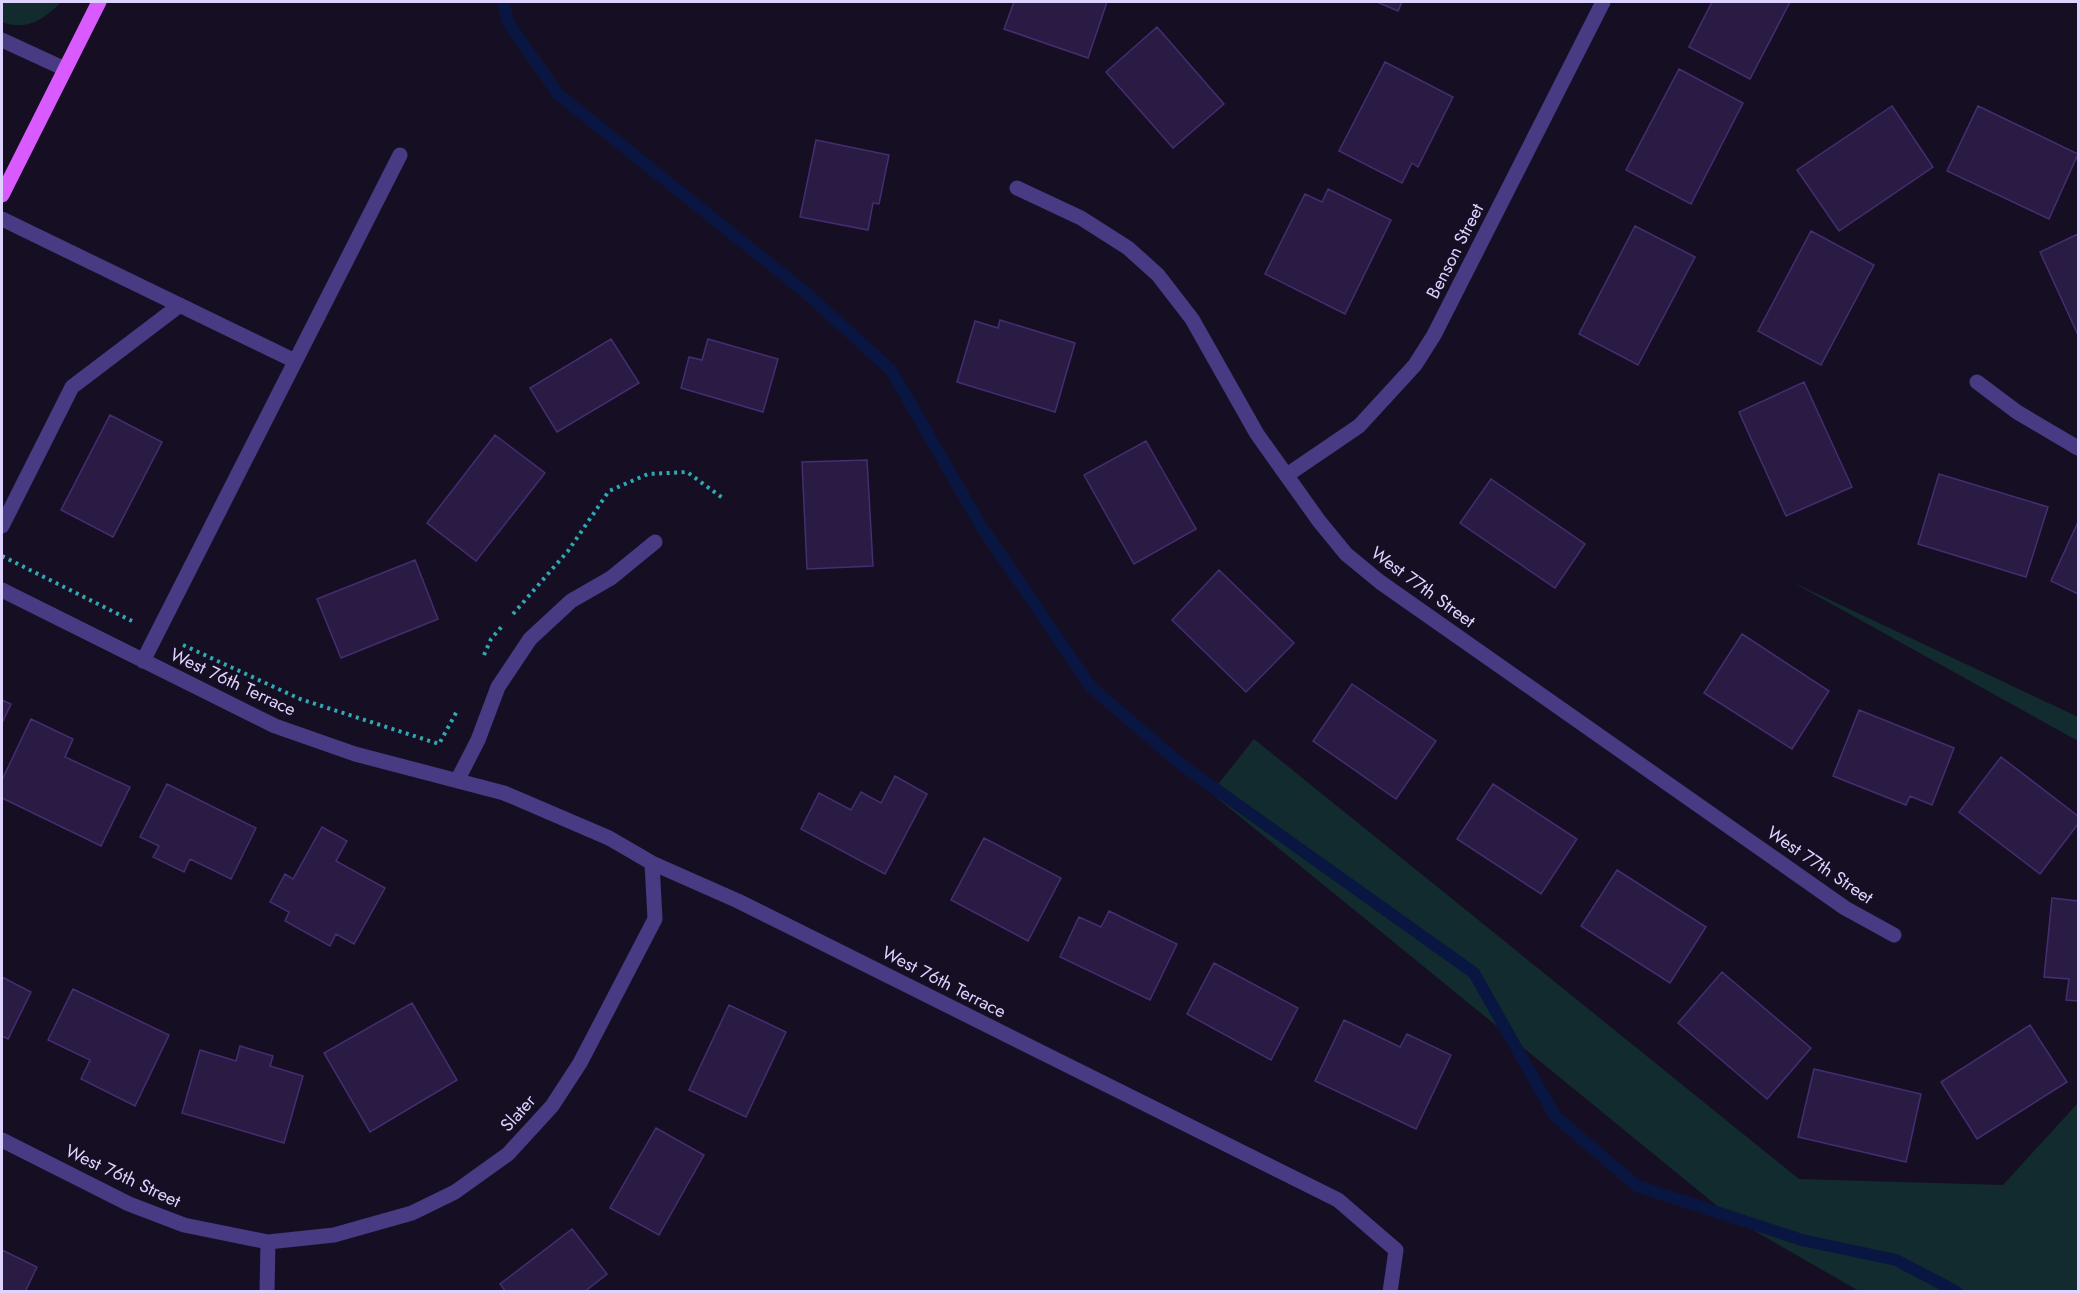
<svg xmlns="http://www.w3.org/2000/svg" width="2080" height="1293" font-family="Jost,sans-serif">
	<rect width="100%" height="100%" fill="#160f24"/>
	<path fill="#122b2e" d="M2,2H61C44,20 26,31 2,22Z
		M1792,582L2078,717V741Z
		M1254,739L1799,1179L2003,1185L2078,1103V1291H1859L1732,1218L1211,793Z"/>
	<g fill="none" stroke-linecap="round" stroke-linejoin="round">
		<path stroke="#0a1642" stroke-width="12" d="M503,2L508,22L558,94L805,292L891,370L981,526L1091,687L1182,765L1474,973L1555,1116L1637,1186L1802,1240L1896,1260L1957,1292"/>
	</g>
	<path fill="#2a1b45" stroke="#452d71" stroke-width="1.5" d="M1014,2H1107L1088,58L1004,29Z
		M1377,2H1402L1398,11Z
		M1712,2H1790L1750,79L1689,47Z
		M1157,27L1224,104L1173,148L1106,72Z
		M1385,62L1453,97L1418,167L1412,163L1402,183L1339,151Z
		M1679,69L1743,103L1691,204L1626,170Z
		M1892,106L1933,167L1839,231L1797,170Z
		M1978,106L2078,154L2049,219L1947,171Z
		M816,140L889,155L879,204L873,203L868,230L800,217Z
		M1328,189L1391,220L1345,314L1265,274L1305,194L1322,202Z
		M1635,226L1695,257L1638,365L1579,334Z
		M1811,231L1874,265L1821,365L1758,331Z
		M2078,234V335L2040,252Z
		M1000,320L1075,343L1055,412L957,382L975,321L998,328Z
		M611,339L639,383L557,432L530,388Z
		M708,339L778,359L763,412L681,388L689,357L702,360Z
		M1804,382L1852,487L1786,516L1739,412Z
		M110,415L162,442L113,537L61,510Z
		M495,435L545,473L476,561L427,523Z
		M1146,441L1196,529L1134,564L1084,475Z
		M867,460L873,566L807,569L802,462Z
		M1939,474L2048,507L2026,577L1918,544Z
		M1491,479L1585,544L1555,588L1460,523Z
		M2078,522V594L2051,581Z
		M415,560L438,619L341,658L317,599Z
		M1219,570L1294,643L1246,692L1172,620Z
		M1742,634L1829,691L1792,749L1704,693Z
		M1352,684L1436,741L1396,799L1313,741Z
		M2,700L11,704L2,723Z
		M1859,710L1954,748L1932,805L1910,796L1906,805L1833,776Z
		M31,719L73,739L65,757L130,787L101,846L2,798V780Z
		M2001,757L2078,816V824L2040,874L1959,812Z
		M895,776L927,794L885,874L801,829L819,793L851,810L861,792L881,803Z
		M167,784L256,828L231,879L190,859L184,872L153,857L159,846L140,837Z
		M1493,784L1577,839L1541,894L1457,839Z
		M322,827L347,841L336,861L385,888L354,944L336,934L330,946L285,921L289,912L270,902L285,874L293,879Z
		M984,838L1061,878L1028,941L951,900Z
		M1617,870L1706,927L1670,983L1581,926Z
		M2052,898L2078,901V1001L2066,1000L2069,979L2044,977Z
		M1109,911L1177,944L1150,1000L1060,957L1079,917L1101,927Z
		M1214,963L1298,1008L1271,1060L1187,1014Z
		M1722,972L1811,1048L1767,1099L1678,1023Z
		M2,977L31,992L8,1039L2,1036Z
		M73,989L169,1035L135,1106L81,1079L90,1060L48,1040Z
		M412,1003L457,1080L370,1132L324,1053Z
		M729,1005L786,1032L746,1117L689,1090Z
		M1344,1020L1400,1047L1407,1034L1451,1055L1416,1129L1315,1081Z
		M2030,1025L2067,1082L1977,1139L1941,1082Z
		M240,1046L273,1056L270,1066L303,1076L284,1143L182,1113L200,1050L236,1061Z
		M1814,1069L1921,1094L1906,1162L1798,1137Z
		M656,1128L704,1155L659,1235L610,1208Z
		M572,1229L607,1274L584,1292H506L500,1284Z
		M2,1250L37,1267L25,1292H2Z"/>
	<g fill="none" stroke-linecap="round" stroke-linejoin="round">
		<path stroke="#30a9b5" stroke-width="4" stroke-dasharray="3 4.5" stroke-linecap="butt" d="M2,556L132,621
			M513,614L568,551L609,491L648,474L687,472L724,499
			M183,645L300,699L439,744L457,711
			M484,655L491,639L504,624"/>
		<path stroke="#483a83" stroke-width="15" d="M2,40L65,69
			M1017,188L1081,218L1128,248L1158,275L1192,319L1257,434L1319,521L1346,554L1380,582L1845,908L1894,935
			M2,219L295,361
			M1977,382L2017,412L2078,448
			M1287,475L1359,426L1415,365L1434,335L1603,2
			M2,526L72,387L180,305
			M2,590L275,726L355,754L504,793L609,838L652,863L738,901L1338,1200L1396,1250L1390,1292
			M143,661L400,155
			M458,779L478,740L498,687L530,639L571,601L611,578L655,542
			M2,1140L129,1204L184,1225L268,1242L334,1235L412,1213L455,1192L508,1154L552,1106L580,1063L655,919L652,863
			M267,1292L268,1242"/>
		<path stroke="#d95afe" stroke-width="15" d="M2,195L99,2"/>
	</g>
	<g text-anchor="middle" stroke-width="4.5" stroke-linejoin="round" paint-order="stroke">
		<g font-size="18" fill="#ded2ff" stroke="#160f24">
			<text transform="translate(1455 251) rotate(-63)" y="6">Benson Street</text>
			<text transform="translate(1423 587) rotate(36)" y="6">West 77th Street</text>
			<text transform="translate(233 682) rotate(25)" y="6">West 76th Terrace</text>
			<text transform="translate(1820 865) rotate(34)" y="6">West 77th Street</text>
			<text transform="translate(944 982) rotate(27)" y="6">West 76th Terrace</text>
			<text transform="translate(518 1113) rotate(-48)" y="6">Slater</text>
			<text transform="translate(123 1176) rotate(25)" y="6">West 76th Street</text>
		</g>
	</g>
	<rect width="2080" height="1293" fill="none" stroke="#ded2ff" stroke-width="6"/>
</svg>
